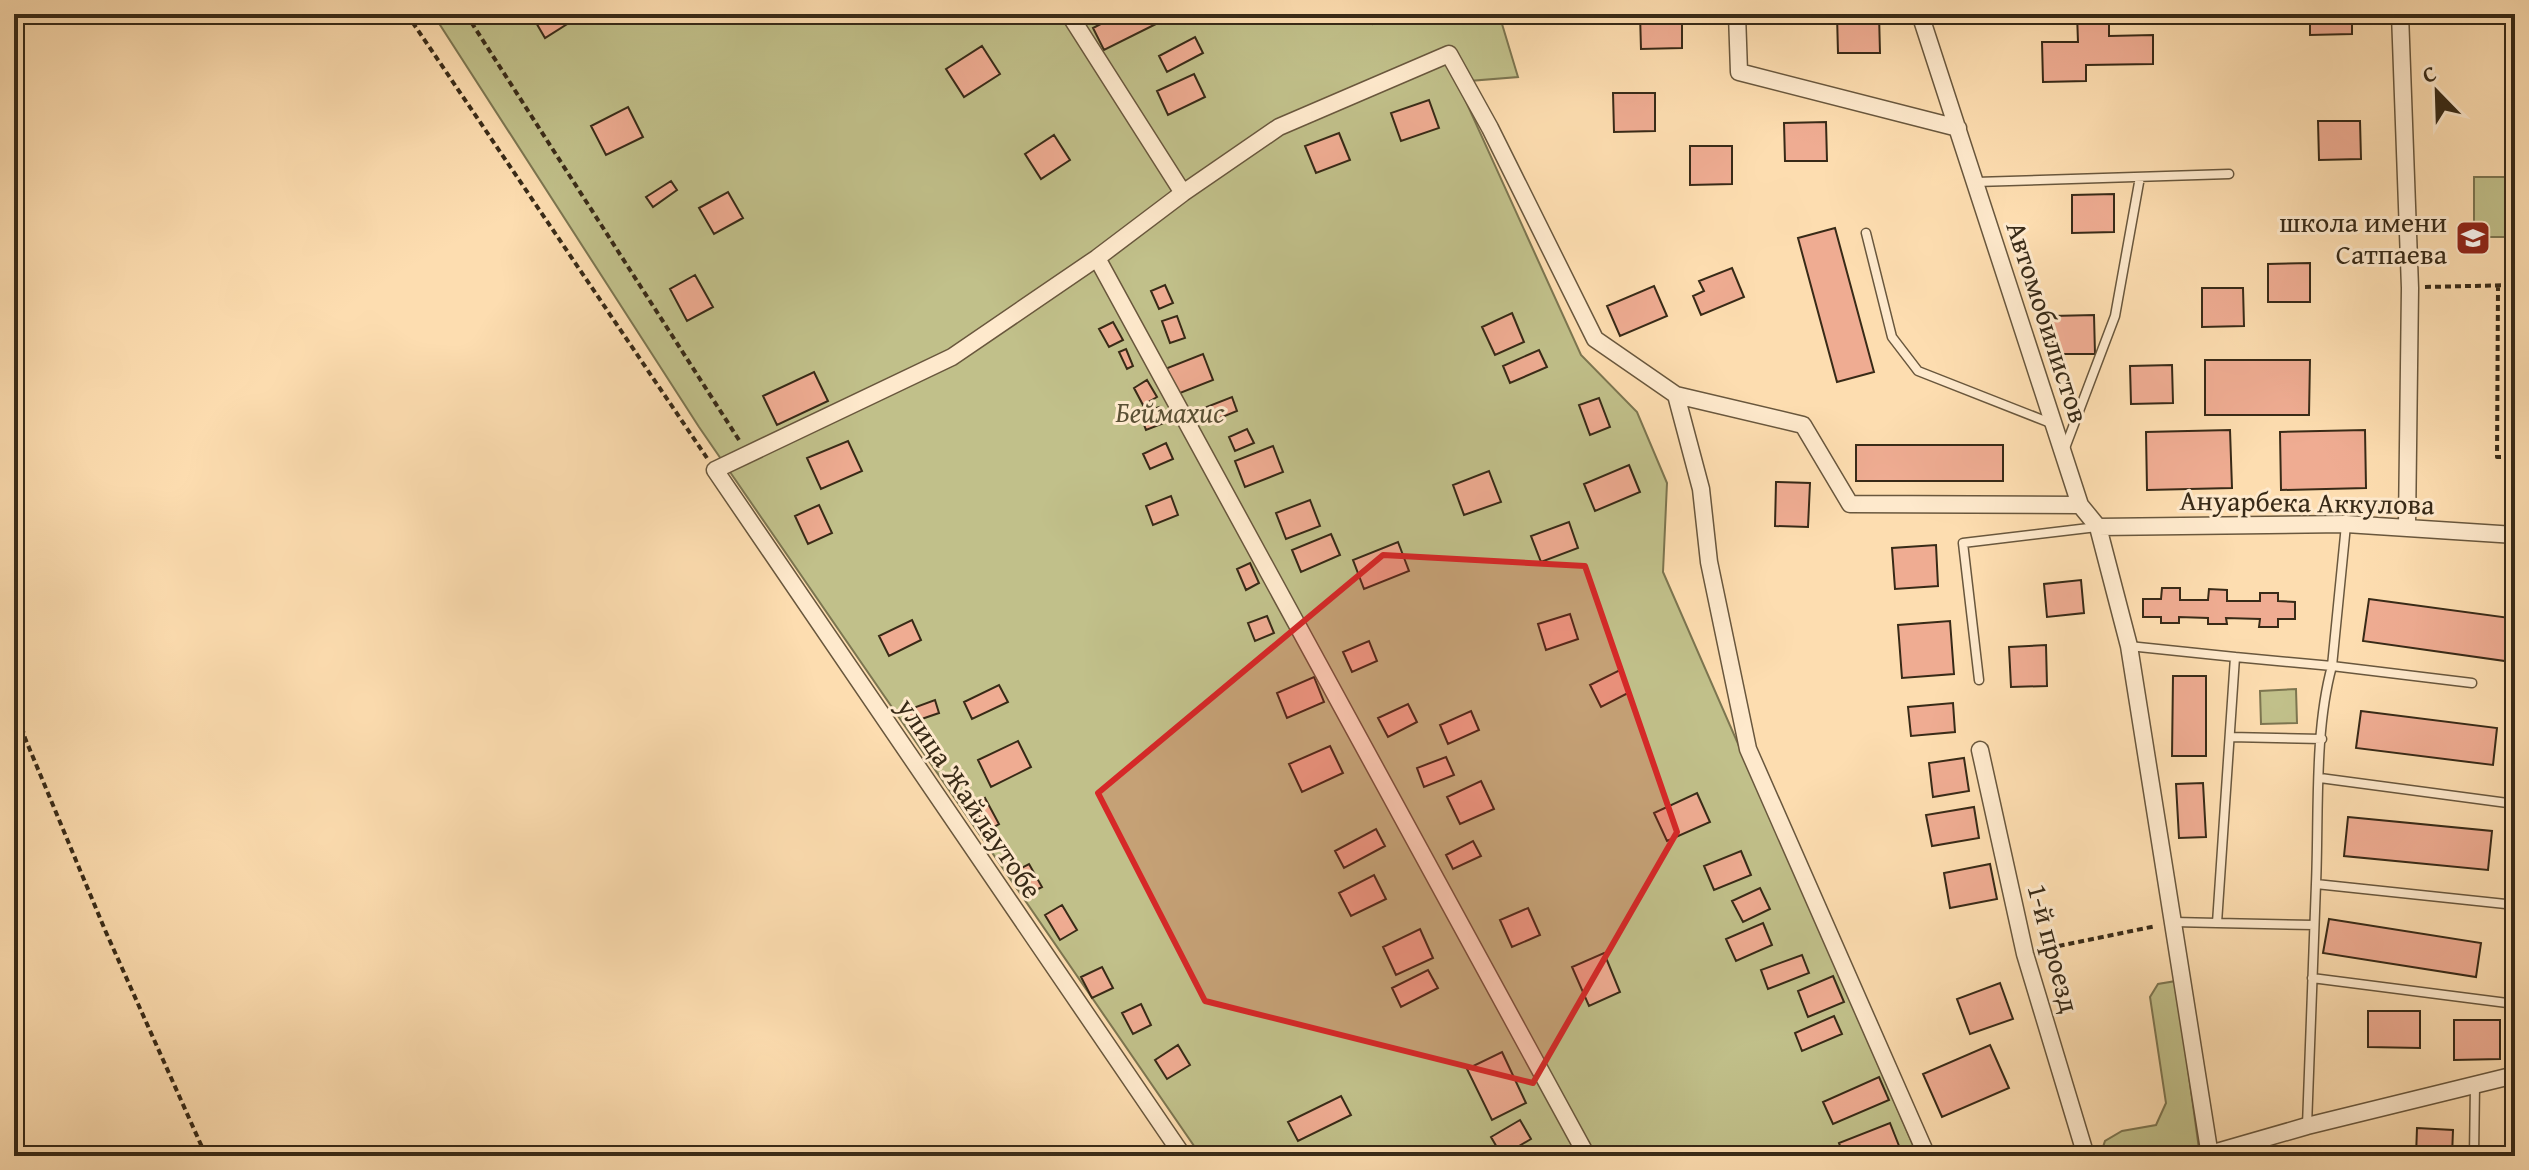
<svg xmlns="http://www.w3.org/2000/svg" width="2529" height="1170" font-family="'Gentium Book Plus',serif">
	<rect width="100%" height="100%" fill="#fdddb0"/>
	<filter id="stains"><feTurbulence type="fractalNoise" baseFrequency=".0025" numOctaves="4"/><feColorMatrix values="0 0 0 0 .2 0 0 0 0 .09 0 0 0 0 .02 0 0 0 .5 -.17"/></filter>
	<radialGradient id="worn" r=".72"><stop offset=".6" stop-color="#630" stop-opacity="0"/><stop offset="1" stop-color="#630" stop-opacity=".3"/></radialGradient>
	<path fill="#c1c08a" stroke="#7c7550" stroke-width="2" d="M433,14H1499L1518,77L1457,82L1581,355L1637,412L1667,483L1663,572L1918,1156H1201L699,427Z
		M2474,177H2515V237H2474Z
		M2296,689L2297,723L2261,724L2260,691Z
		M2176,981L2200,1156H2100L2105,1141L2122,1131L2156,1125L2166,1103L2150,997L2158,984Z"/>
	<path fill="#efac92" stroke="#382a17" stroke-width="2" d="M531,14H583L545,38Z
		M1120,14H1151L1156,24L1104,50L1093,28Z
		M1366,14H1389L1373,24Z
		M1640,14H1682V48L1641,49Z
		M1879,14L1880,53H1838L1837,15Z
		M1966,14H2010V17L1966,18Z
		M2077,14H2109V36L2153,35V64L2086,65V81L2043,82L2042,42H2078Z
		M2310,14H2352V34L2310,35Z
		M2472,14H2514V16L2472,17Z
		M1195,37L1203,53L1167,72L1159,56Z
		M982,46L1000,74L964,97L946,69Z
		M1194,74L1205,97L1168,115L1157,91Z
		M1613,93H1655V131L1614,132Z
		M1429,100L1439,128L1401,141L1391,113Z
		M628,107L643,137L606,155L591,126Z
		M2318,121H2360L2361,159L2319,160Z
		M1826,122L1827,161H1785L1784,123Z
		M1339,133L1350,160L1316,173L1305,146Z
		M1054,135L1070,160L1041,179L1025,154Z
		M1690,146H1732V184L1690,185Z
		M671,181L677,190L653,207L646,197Z
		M728,192L743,218L714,234L699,208Z
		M2114,194V232L2072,233V195Z
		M1835,228L1874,372L1837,382L1798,238Z
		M2310,263V302H2268V264Z
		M1732,268L1744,297L1701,315L1693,296L1704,291L1699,281Z
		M695,275L713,307L687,321L670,289Z
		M1165,285L1173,303L1159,309L1151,291Z
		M1654,286L1667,316L1620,336L1607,306Z
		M2202,288H2243L2244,326L2202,327Z
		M1512,313L1524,342L1495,355L1482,327Z
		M2094,315L2095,354H2053L2052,316Z
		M1177,316L1185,338L1170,343L1162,321Z
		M1113,322L1123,340L1109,347L1099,329Z
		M1126,349L1133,366L1127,369L1119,352Z
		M1539,350L1547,367L1510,383L1503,366Z
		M1203,354L1213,380L1175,395L1165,369Z
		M2205,360H2310L2309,415H2205Z
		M2172,365L2173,403L2131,404L2130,366Z
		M814,372L828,401L777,425L763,396Z
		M1147,380L1157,397L1143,405L1134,388Z
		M1232,397L1237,411L1210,422L1204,408Z
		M1599,398L1610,427L1590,435L1579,405Z
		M2510,398H2515V446H2510Z
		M1159,407L1164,423L1146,430L1140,414Z
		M1247,429L1254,443L1235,451L1229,437Z
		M2230,430L2232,488L2147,490L2146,432Z
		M2365,430L2366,488L2281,490L2280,432Z
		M848,441L862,471L821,489L807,458Z
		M1166,443L1173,459L1150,469L1143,454Z
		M1856,445H2003V481H1856Z
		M1273,446L1283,472L1245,487L1235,461Z
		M1629,465L1640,492L1595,511L1584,484Z
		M1489,471L1501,502L1464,515L1453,485Z
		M1776,482L1810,483L1808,527L1775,526Z
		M1171,496L1178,515L1153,525L1146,506Z
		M1310,500L1320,526L1286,539L1276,513Z
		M819,505L832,533L808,544L795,516Z
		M1569,522L1578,548L1541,562L1531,536Z
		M1331,534L1340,555L1301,572L1292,550Z
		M1398,542L1409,571L1364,589L1353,560Z
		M1936,545L1938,586L1895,589L1892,548Z
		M1250,563L1259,583L1246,590L1237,569Z
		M2081,580L2084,613L2047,617L2044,584Z
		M2162,588H2180V600H2208L2209,589L2227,590V601H2260V593H2278V601L2295,602V619H2278V627H2259L2260,619L2226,618L2227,624H2208V618L2179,617V623H2161V617H2143V599H2161Z
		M2369,599L2510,618L2505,661L2363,641Z
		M1570,614L1578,639L1546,650L1538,624Z
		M1267,616L1274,633L1255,641L1248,623Z
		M912,620L921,640L889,656L879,636Z
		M1950,621L1954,674L1902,678L1898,625Z
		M1369,641L1377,661L1352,672L1343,652Z
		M2046,645L2047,686L2011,687L2009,647Z
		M1620,670L1630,692L1601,707L1590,685Z
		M2173,676H2206V756H2172Z
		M1314,677L1324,702L1287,718L1277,693Z
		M999,685L1008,702L972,719L964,702Z
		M935,700L939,713L910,723L905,711Z
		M1953,703L1955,732L1911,736L1908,707Z
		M1408,704L1417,722L1388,737L1378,718Z
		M1471,711L1479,730L1448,744L1440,725Z
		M2361,711L2497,728L2493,765L2356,748Z
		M1018,741L1031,767L991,787L978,760Z
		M1330,746L1343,773L1302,792L1289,764Z
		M1446,757L1454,775L1424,787L1417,768Z
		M1964,758L1969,791L1933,797L1929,763Z
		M1481,781L1494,809L1460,824L1447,797Z
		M2203,783L2206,837L2179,838L2176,784Z
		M1697,793L1710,822L1667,841L1654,813Z
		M985,798L999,824L987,831L973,806Z
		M1974,807L1979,838L1932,846L1926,815Z
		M2348,817L2492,831L2488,870L2344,856Z
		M1376,829L1385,846L1344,868L1335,851Z
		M1473,841L1481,856L1453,869L1446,855Z
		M1741,851L1751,875L1714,890L1704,866Z
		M1029,864L1042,887L1025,896L1012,873Z
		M1990,864L1997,899L1950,908L1944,873Z
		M1374,875L1386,899L1351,916L1339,893Z
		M1760,888L1770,909L1743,922L1732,901Z
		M1062,905L1077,930L1060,940L1045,915Z
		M1528,908L1540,935L1512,947L1500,920Z
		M2329,919L2481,943L2476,977L2323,953Z
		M1763,923L1772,945L1736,961L1726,939Z
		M1420,929L1433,958L1396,975L1383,947Z
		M1604,953L1620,992L1589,1006L1572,967Z
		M1802,955L1809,973L1768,989L1761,970Z
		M1102,967L1113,988L1092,998L1081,977Z
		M1428,970L1438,988L1401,1007L1392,988Z
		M1833,976L1844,1002L1808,1017L1798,991Z
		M2000,983L2013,1019L1970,1034L1957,999Z
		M1141,1004L1151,1025L1133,1034L1122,1013Z
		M2368,1011H2420V1048L2368,1047Z
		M1834,1016L1842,1034L1802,1051L1795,1033Z
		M2454,1020H2500V1059L2454,1060Z
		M1178,1045L1190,1065L1167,1079L1155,1060Z
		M1990,1045L2009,1088L1942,1117L1923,1074Z
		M1502,1052L1526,1103L1492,1120L1467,1069Z
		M1879,1077L1889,1100L1833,1124L1823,1102Z
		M1341,1096L1351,1115L1298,1141L1288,1122Z
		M1520,1120L1531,1139L1502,1156L1491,1137Z
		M1890,1123L1903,1156H1844L1839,1143Z
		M2417,1128L2453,1130L2452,1156H2416Z"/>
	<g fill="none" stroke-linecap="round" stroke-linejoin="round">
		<defs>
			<path id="service" d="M1976,182L2229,174
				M1866,233L1892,337L1918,371L2053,424
				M2065,448L2115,316L2140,177
				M2129,646L2235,657
				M1979,680L1963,543L2097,527
				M2472,683L2332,666C2314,731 2319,815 2316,884L2515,905
				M2230,737L2322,739
				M2320,778L2515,804
				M2174,922L2217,923L2235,657L2332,666L2346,525
				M2217,923L2314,925
				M2312,978L2515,1004
				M2307,1126L2316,884
				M2474,1156L2475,1085"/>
			<path id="minor" d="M1069,14L1183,193
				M1737,14L1739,72L1958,128
				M1920,14L2080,505L2098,527L2129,646L2210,1156
				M2400,14L2410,288L2407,526
				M1097,258L1587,1156
				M1676,395L1803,425L1850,504L2080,505
				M2098,527L2346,524L2515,535
				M1980,750L2025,954L2086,1156
				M2210,1154L2307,1126L2515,1075
				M1183,1156L715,470L952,357L1097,258L1183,193L1279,127L1449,54L1490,128L1595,339L1676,395L1701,489L1709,562L1748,749L1927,1156"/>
		</defs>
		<use href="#service" stroke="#69573d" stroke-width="11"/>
		<use href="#minor" stroke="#69573d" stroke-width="19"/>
		<path stroke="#382a17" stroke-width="4" stroke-dasharray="6 4" stroke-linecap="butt" d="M407,14L707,458
			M466,14L739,440
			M2498,285L2497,457H2515
			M2425,287L2515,285
			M14,698L25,738L105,930L206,1156
			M2039,950L2156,926"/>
		<use href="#service" stroke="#fee9cc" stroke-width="8"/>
		<use href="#minor" stroke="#fee9cc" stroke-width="16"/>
	</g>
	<path fill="#d62828" fill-opacity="0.2" stroke="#d62828" stroke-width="6" stroke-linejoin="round" d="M1383,555L1585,566L1677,832L1533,1083L1205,1001L1098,793Z"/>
	<defs>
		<symbol id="school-square" viewBox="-11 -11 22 22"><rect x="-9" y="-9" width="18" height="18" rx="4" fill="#8f2418" stroke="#fee9cc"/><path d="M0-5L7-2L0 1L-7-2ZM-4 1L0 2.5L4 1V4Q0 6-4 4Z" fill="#fff"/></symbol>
	</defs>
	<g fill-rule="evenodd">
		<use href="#school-square" x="2453" y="218" width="40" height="40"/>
	</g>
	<g text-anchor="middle" stroke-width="6" stroke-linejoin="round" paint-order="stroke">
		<g font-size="28" fill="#382a17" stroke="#fee9cc" text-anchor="end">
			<text x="2447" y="232">школа имени<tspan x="2447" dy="32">Сатпаева</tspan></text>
		</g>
		<g font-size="28" fill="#382a17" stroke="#fee9cc">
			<text transform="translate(2048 322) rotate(72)" y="10">Автомобилистов</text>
			<text transform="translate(2307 502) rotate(1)" y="10">Ануарбека Аккулова</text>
			<text transform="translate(970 798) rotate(56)" y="10">улица Жайлаутобе</text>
			<text transform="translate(2054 948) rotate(75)" y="10">1-й проезд</text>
		</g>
		<g font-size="28" font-style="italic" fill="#5a5034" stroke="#fee9cc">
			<text x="1170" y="422">Беймахис</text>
		</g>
	</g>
	<rect width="2529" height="1170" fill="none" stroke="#fdddb0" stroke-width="48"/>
	<rect x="16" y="16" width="2497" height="1138" fill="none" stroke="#382a17" stroke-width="4"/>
	<rect x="24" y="24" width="2481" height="1122" fill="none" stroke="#382a17" stroke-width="2"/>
	<g transform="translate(2437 92) rotate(337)" stroke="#fee9cc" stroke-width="6" paint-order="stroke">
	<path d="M0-6L14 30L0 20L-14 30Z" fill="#382a17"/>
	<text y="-12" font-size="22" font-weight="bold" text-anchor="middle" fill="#382a17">С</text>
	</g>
	<rect width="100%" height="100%" filter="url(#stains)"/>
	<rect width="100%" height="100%" fill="url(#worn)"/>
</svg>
